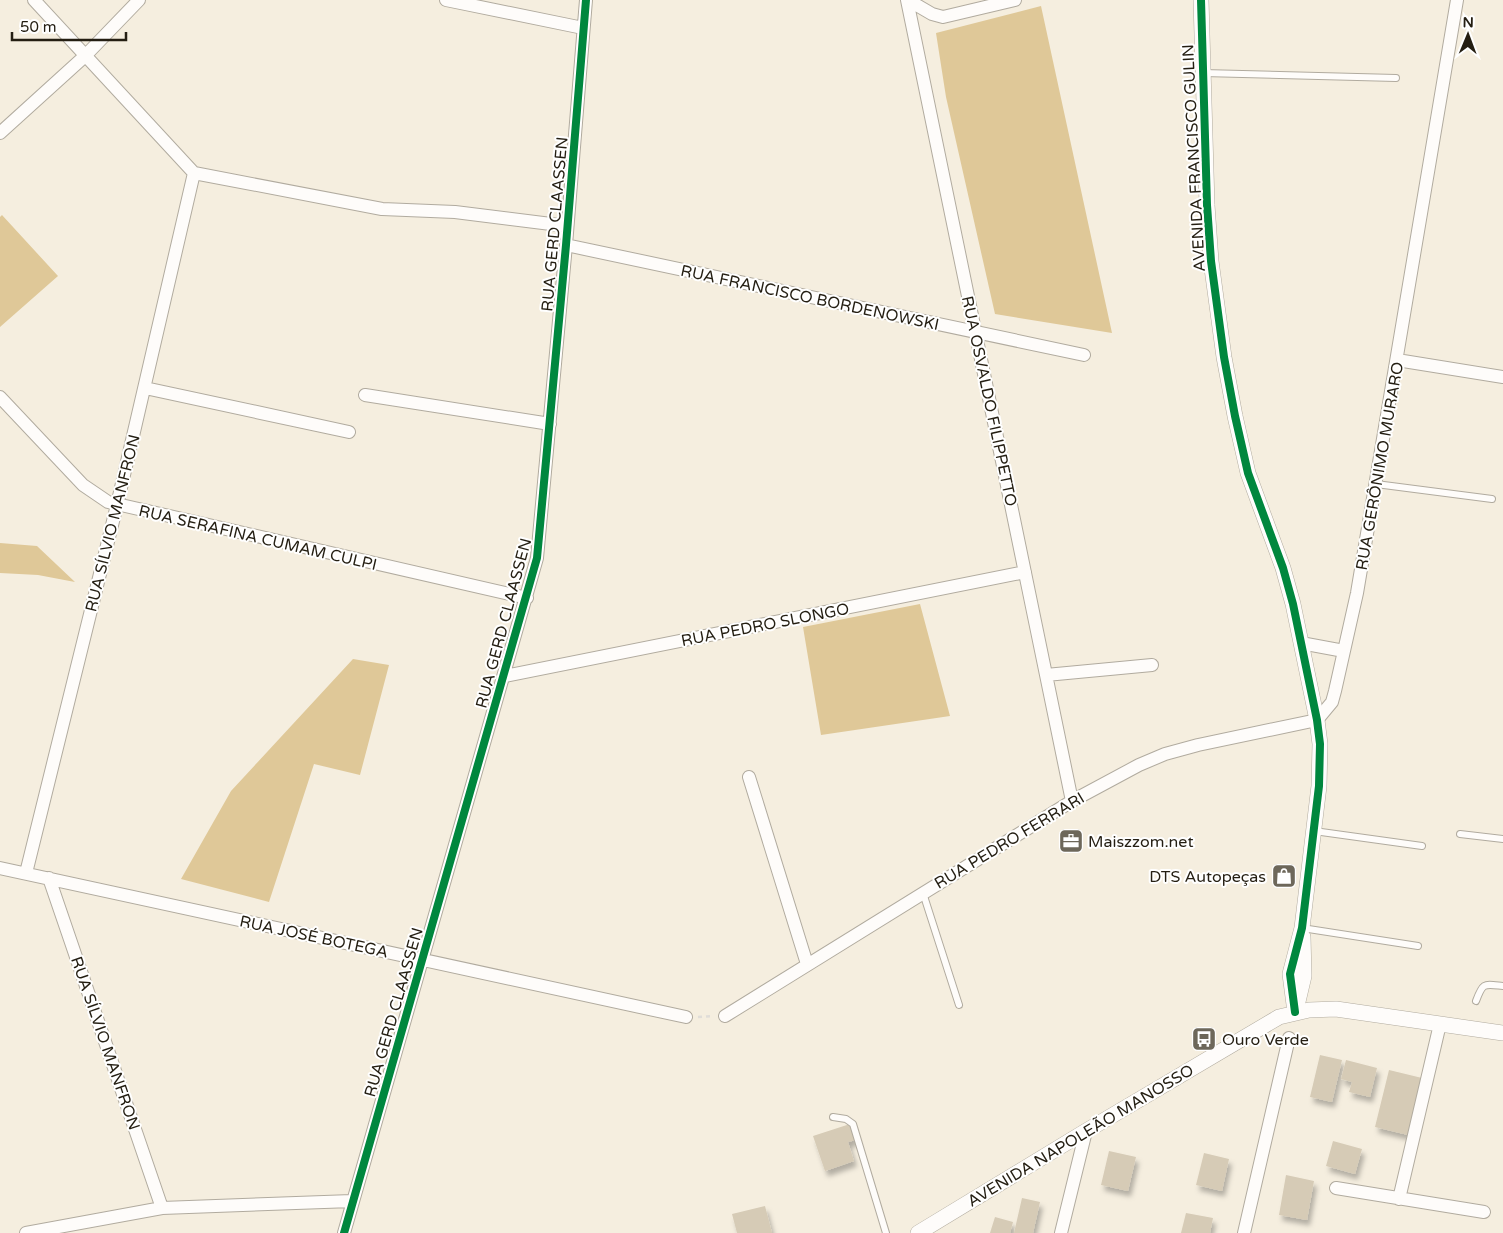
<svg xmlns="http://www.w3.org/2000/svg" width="1503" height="1233" font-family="'Varela Round',sans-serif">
	<defs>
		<filter id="shadow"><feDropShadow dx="3" dy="5.5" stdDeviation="2.5" flood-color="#0004"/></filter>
	</defs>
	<rect width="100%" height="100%" fill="#f5eedf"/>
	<path fill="#dfc898" d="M1041,6L1112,333L995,314L946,97L936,33Z
		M2,215L58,276L0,327V217Z
		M0,543L37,546L75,582L38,575L0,573Z
		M920,604L950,716L821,735L803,627Z
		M353,659L389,665L360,775L314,764L269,902L181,879L231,791Z"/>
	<path fill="#d6cbb6" filter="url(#shadow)" d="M1320,1055L1342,1060L1332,1102L1310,1097Z
		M1346,1060L1377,1068L1370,1097L1349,1092L1352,1082L1341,1079Z
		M1389,1070L1422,1078L1408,1135L1375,1127Z
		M850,1124L856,1140L848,1142L854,1161L825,1171L813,1136Z
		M1333,1141L1362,1149L1355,1174L1326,1166Z
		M1109,1151L1136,1157L1128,1191L1101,1185Z
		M1204,1153L1229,1159L1222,1191L1196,1185Z
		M1286,1175L1314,1181L1307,1220L1279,1215Z
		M1022,1198L1040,1202L1033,1233H1014Z
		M765,1206L772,1233H737L732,1214Z
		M1186,1213L1213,1218L1210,1233H1181Z
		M995,1217L1013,1222L1010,1233H990Z"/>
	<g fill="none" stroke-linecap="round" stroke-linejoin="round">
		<defs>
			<path id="service" d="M1203,73L1396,78
				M1376,484L1492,499
				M1314,831L1422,846
				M1460,834L1503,839
				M923,893L959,1005
				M1302,928L1418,946
				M1476,1001C1483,982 1484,984 1503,986
				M833,1117L846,1119L853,1124L886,1233"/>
			<path id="minor" d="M34,0L194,173L382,209L455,212L567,226
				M446,0L583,28
				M907,0L1072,801
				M908,0L932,14L943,17L1015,0
				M0,133L85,56L139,0
				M566,245L1084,355
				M1397,360L1503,377
				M145,388L349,432
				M365,395L550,424
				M0,397L83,485L108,502L527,598
				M1301,643L1344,651
				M1046,675L1152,665
				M505,676L1025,572
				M749,777L807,964
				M0,868L686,1017
				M26,873L117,505L194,173
				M49,878L162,1208
				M725,1016L1072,801L1139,765L1165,754L1198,745L1317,720L1332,702L1335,691L1357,593L1457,0
				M1336,1188L1484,1212
				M1399,1199L1440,1024
				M26,1233L162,1208L352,1201
				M344,1233L537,558L566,245L586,0
				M1061,1233L1086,1131
				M1244,1233L1289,1038"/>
			<path id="tertiary" d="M1201,0L1207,205L1211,261L1224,357L1235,416L1248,473L1283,568L1293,604L1317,720L1320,744L1319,786L1302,928L1290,974L1295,1012
				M1296,1010L1304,976L1303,937
				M918,1233L1086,1131L1279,1017L1309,1010L1336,1009L1503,1033"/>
		</defs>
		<use href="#service" stroke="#b1ab9f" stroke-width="8"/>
		<use href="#minor" stroke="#b1ab9f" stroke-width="14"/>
		<use href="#tertiary" stroke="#b1ab9f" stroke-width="16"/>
		<path stroke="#e0ddd8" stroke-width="2.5" stroke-dasharray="4 4" stroke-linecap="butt" d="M698,1017L712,1016"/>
		<use href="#service" stroke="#fefcfa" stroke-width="6"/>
		<use href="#minor" stroke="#fefcfa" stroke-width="12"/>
		<use href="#tertiary" stroke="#fefcfa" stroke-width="15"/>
		<defs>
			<path id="cycleway" d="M1201,0L1207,205L1211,261L1224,357L1235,416L1248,473L1283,568L1293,604L1317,720L1320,744L1319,786L1302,928L1290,974L1295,1012
				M344,1233L537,558L566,245L586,0"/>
		</defs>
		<use href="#cycleway" stroke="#fff" stroke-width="11"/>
		<use href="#cycleway" stroke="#00873e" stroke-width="8"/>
	</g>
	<defs>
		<symbol id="office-square" viewBox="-11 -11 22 22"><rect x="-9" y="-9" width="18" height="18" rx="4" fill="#6d675a" stroke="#fff"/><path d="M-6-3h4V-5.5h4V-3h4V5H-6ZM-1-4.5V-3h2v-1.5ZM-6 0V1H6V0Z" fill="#fff"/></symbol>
		<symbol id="shop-square" viewBox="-11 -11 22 22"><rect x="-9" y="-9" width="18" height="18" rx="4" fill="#6d675a" stroke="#fff"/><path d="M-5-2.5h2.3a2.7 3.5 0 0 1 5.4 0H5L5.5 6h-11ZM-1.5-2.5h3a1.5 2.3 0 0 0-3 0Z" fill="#fff"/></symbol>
		<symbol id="bus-square" viewBox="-11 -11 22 22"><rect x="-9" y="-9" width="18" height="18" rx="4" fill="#6d675a" stroke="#fff"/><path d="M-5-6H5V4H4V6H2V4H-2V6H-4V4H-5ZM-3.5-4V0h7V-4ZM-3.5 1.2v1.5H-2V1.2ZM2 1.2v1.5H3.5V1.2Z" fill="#fff"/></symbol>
	</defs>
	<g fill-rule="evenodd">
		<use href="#office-square" x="1057" y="827" width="28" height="28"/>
		<use href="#shop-square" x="1270" y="862" width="28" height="28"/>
		<use href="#bus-square" x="1190" y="1025" width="28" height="28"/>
	</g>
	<g text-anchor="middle" stroke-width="4" stroke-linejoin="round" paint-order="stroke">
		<g font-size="16" fill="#241e12" stroke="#fff">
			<text transform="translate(1193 158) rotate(-93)" y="6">AVENIDA FRANCISCO GULIN</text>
			<text transform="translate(554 224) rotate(-85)" y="6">RUA GERD CLAASSEN</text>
			<text transform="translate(810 297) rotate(12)" y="6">RUA FRANCISCO BORDENOWSKI</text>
			<text transform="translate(990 401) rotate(78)" y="6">RUA OSVALDO FILIPPETTO</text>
			<text transform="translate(1379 466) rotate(-80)" y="6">RUA GERÔNIMO MURARO</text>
			<text transform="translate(112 523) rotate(-76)" y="6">RUA SÍLVIO MANFRON</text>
			<text transform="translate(258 537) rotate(13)" y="6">RUA SERAFINA CUMAM CULPI</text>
			<text transform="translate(503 623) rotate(-75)" y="6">RUA GERD CLAASSEN</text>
			<text transform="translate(765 624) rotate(-11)" y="6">RUA PEDRO SLONGO</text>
			<text transform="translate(1009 840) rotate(-31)" y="6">RUA PEDRO FERRARI</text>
			<text transform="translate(314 936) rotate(12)" y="6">RUA JOSÉ BOTEGA</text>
			<text transform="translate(393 1012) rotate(-74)" y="6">RUA GERD CLAASSEN</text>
			<text transform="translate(106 1043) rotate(71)" y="6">RUA SÍLVIO MANFRON</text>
			<text transform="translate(1080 1135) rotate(-31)" y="6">AVENIDA NAPOLEÃO MANOSSO</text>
		</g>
		<g font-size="16" fill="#241e12" stroke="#fff" text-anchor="start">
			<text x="1088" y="847">Maiszzom.net</text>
			<text x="1266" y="882" text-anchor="end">DTS Autopeças</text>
			<text x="1222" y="1045">Ouro Verde</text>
		</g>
	</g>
	<g transform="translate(1468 35) rotate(1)" stroke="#ffffff" stroke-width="4" paint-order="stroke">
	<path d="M0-4L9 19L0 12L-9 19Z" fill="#241e12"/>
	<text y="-8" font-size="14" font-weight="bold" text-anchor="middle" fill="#241e12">N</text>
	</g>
	<path d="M12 32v8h114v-8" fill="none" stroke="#241e12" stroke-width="2.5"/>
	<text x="20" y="32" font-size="15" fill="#241e12" stroke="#ffffff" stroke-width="4" paint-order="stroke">50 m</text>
</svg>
